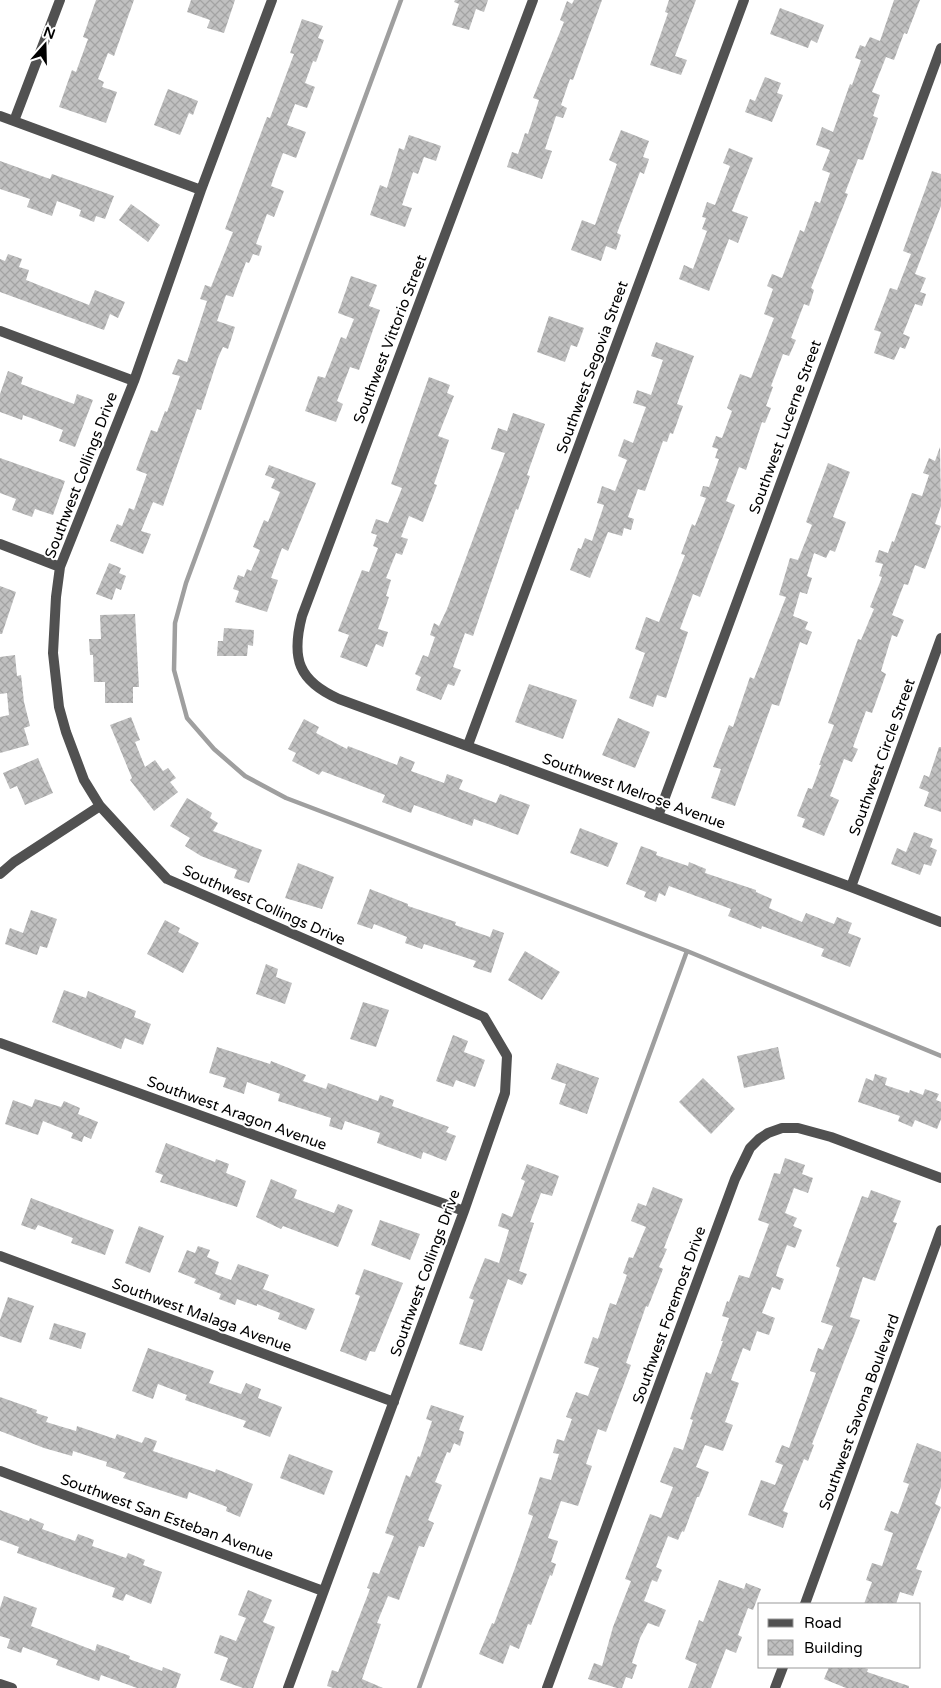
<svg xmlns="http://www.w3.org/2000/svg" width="941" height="1688" font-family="'Varela Round',sans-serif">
	<defs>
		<pattern id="building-cross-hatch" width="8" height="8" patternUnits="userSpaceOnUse" patternTransform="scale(1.25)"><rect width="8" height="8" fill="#c0c0c0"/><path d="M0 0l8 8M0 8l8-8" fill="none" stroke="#a3a3a3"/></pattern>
	</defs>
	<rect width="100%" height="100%" fill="#fff"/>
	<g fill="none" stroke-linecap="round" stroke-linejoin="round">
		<path stroke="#9f9f9f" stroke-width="4.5" d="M401,0L186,583L175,623L174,670L187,718L214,749L245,776L286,798L687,951L941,1056
			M419,1688L687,951"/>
	</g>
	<path fill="url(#building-cross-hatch)" d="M96,0H134L114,56L108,53L98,79L104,82L102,87L117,92L106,123L59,107L72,70L76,72L88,39L83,37Z
		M191,0H235L224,33L207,28L210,20L187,12Z
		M455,0H488L484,12L476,9L469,30L452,25L459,4L454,2Z
		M574,0H602L573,80L570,79L561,105L567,108L563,118L556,116L545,149L552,151L542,179L507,167L512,152L518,154L525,133L528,134L539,100L533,98L564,22L560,20L567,1L572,4Z
		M669,0H696L675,56L687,60L681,75L650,65L668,13L665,12Z
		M894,0H920L907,34L904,33L894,60L886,57L872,92L880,95L873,116L878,118L870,141L863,160L858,159L845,193L848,194L811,288L814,290L809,306L804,304L791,338L796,340L789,356L783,354L771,386L773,387L766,406L771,408L765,423L762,422L746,470L739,467L726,501L735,505L700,597L693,594L680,629L688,632L666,698L657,695L653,707L629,698L645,653L635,649L646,617L659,622L685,555L681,554L692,524L695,526L706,498L700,496L703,486L709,487L719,459L715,458L718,449L712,447L716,436L722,438L732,411L727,408L740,374L751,378L774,318L764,314L773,289L767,286L772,274L782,278L800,230L804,232L815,201L820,203L830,173L822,170L830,150L816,145L822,127L833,132L850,84L852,85L861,60L855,58L860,45L865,47L870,37L880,41Z
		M780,8L824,25L817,43L811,40L808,48L770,34Z
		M302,19L323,26L318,38L324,40L316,62L313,61L305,83L315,87L307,108L295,104L287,125L306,132L296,158L283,153L275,174L271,186L284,191L274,217L267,214L256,244L262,246L259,256L253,254L249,263L246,262L233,297L226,295L217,321L235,327L228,349L223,347L218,358L201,410L197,409L163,506L153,502L141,531L151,534L143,554L110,541L117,524L122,526L129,508L134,510L147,474L136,470L151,430L157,432L165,411L167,412L180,376L172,374L178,359L187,362L207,301L200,299L205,285L211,287L233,232L225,229L267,117L270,118L294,54L290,53Z
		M765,77L781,83L777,93L783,95L772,122L745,112L750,99L755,101Z
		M168,89L198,101L193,115L189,113L180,135L154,125Z
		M621,130L649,141L643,157L649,159L644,174L640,172L617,233L621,235L616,250L606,246L601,261L571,250L582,220L595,225L617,164L609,160Z
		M409,135L441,146L436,161L424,157L418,174L413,172L402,205L412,208L405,227L370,215L380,185L387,188L399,148L404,150Z
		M729,148L753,158L732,211L748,217L738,243L729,239L709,291L679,279L684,265L693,269L707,231L702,229L706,218L702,217L707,202L715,205L730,166L723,163Z
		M0,161L50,179L52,174L114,196L105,219L96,216L94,222L79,216L81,210L57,201L52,216L27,207L30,199L0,189Z
		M932,171L941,174V206L915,274L926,278L920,292L926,294L922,306L915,304L903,334L910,337L905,349L900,347L894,360L874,353L881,332L874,330L890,288L897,290L911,254L903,251Z
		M131,204L160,225L148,242L119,220Z
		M8,254L22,259L19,267L29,270L26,280L89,305L95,290L125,302L118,318L110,314L104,330L0,292V259L5,261Z
		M351,276L377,285L369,306L380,310L359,370L350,367L337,401L343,404L336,422L305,411L318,376L325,378L341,337L346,339L354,319L338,313Z
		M549,316L584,328L577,347L571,345L565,362L537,352Z
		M656,342L694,356L677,404L683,406L673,434L670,433L667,442L663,441L645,491L638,489L628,517L634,519L631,530L624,528L622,536L608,532L590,578L570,570L578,548L581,549L585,538L592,541L604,505L597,503L602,486L615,491L627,460L618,456L624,439L633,443L646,407L633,403L637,390L651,395L663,360L651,356Z
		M8,371L23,377L21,384L74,404L77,394L93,400L75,447L59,441L63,430L23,415L22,420L0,412V394Z
		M429,377L450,385L447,393L454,396L438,436L449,440L434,484L437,485L423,522L409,516L401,537L408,539L402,555L396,553L386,578L391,580L386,596L389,597L378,629L388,632L383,647L376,644L367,667L340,657L349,635L338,631L362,570L369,572L378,548L373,546L377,535L371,533L376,519L388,523L402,488L391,484Z
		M513,413L545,424L527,475L530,476L518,510L516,509L473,636L465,633L453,667L461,670L454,686L448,684L441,700L416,690L421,677L415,674L423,655L428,657L435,637L430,635L434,623L439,626L447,609L505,453L491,449L498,428L507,431Z
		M940,447L941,506L935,524L941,526L925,569L915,565L908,585L904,584L892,615L904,620L897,637L892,635L881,671L886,674L872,713L866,711L853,747L858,749L852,762L844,759L830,796L839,800L824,836L802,827L805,819L797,816L808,788L812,789L821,765H819L834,725L828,723L858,639L861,640L874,609L870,607L882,577L879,576L883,564L875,562L879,550L888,553L892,541L894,542L912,493L922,496L929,475L923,473L929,458L935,461Z
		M0,458L65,481L53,515L35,509L32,517L12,510L16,499L0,493Z
		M828,463L850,472L833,517L846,522L835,552L830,550L826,558L814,553L807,576L812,578L807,594L800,592L793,616L808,622L805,629L812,632L807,645L800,642L779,706L772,704L735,806L711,798L721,769L713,767L729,725L733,727L750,677L754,679L786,597L779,595L790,558L798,560L812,525L806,522Z
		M269,465L316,483L288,551L282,548L271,578L278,580L267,612L235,602L239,591L233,589L238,575L244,577L247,569L251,571L260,550L253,547L264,520L268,522L280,492L271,488L275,479L265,475Z
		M109,563L121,568L119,573L126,576L121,590L116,588L112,600L96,594Z
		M0,586L16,592L2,634H0Z
		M135,614L139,687H133V703H105V682H94L93,655H90L89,639H101L100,615Z
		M224,628L254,630L253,646L248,645L247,656H217L218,641H223Z
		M15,655L17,676L21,675L24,702L30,726L24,728L29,745L0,753V717L9,715L7,693L0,694V657Z
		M529,684L577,700L563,739L515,722Z
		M131,717L140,740L135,742L145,767L155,760L163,771L168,768L176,778L170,782L178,792L154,811L130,780L132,778L110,725Z
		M618,718L650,732L635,768L602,755Z
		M304,719L319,727L316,733L347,749L348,746L397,765L400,756L415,762L411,771L444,783L447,774L463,780L459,789L496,803L500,794L530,805L518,835L474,819L472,826L414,805L411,813L382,802L385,795L322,771L319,775L292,761L296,753L288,749Z
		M939,747H941V812L924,806L929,792L919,788L924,775L929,777Z
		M38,758L53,793L25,805L17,786L10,789L3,773Z
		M187,798L212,813L210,818L218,823L213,831L262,850L249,883L234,878L237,870L201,856L185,846L190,838L170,826Z
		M580,828L618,843L608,867L570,853Z
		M914,832L933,839L930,847L937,850L931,866L924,864L920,875L891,864L897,848L906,852Z
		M641,846L657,852L656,855L688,866L689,862L706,869L705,873L756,890V892L772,899L769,908L802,922L806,913L834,924L837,917L852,923L848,933L861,938L850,967L821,956L824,949L762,926L761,929L728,916L731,909L669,886L665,896L659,893L656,902L644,897L646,892L626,884Z
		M298,863L334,877L322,909L285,898Z
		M370,889L408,904V906L456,922L455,925L490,937L493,929L504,933L491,973L473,967L476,961L424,944L422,949L405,943L407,937L374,924L372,929L357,924Z
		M31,910L57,919L47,948L40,946L37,955L5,944L10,928L23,933Z
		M165,920L180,928L178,932L199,943L183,973L147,954Z
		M525,951L560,972L542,1000L508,980Z
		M266,964L278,969L276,977L292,983L285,1004L256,994Z
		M64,990L86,998L88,991L136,1011L134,1017L151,1024L143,1045L125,1038L121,1049L52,1022Z
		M363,1002L389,1010L376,1047L350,1039Z
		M453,1035L468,1041L464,1052L485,1060L475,1087L456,1080L453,1087L436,1081Z
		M217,1047L270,1064L271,1061L306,1075L303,1081L326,1089L328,1083L378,1101L380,1095L394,1100L392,1106L449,1127L446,1132L456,1136L446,1161L423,1152L421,1159L377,1143L380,1133L345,1121L342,1130L329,1126L331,1118L278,1101L280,1094L247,1082L244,1094L223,1087L226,1078L209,1073Z
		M778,1047L785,1079L744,1088L737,1056Z
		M557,1063L599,1078L587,1114L559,1104L566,1084L551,1079Z
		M875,1074L887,1078L885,1085L909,1093L910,1090L923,1095L925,1089L939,1094L936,1100L941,1102V1119L937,1129L915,1120L912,1127L898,1121L900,1116L858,1102L866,1078L873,1081Z
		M703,1078L735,1109L711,1134L679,1102Z
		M35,1099L61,1107L64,1101L80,1108L78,1114L98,1122L91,1139L84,1136L82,1142L71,1138L73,1133L43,1121L38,1135L5,1124L13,1100L32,1107Z
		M166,1143L215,1162L216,1159L229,1164L226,1173L246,1181L237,1207L160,1182L163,1175L155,1172Z
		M785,1158L805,1165L802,1174L813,1178L808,1193L794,1188L785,1213L797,1218L793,1226L802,1230L795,1248L787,1245L779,1266L776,1276L784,1279L780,1290L772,1287L762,1313L775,1318L769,1335L757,1331L750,1351L743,1348L731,1380L739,1383L725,1422L733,1425L723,1451L705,1445L696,1467L709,1472L699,1497H697L684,1532L682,1531L678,1540L668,1536L656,1567L662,1570L657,1582L652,1580L644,1601L666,1610L659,1627L648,1623L640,1638L632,1663L637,1665L632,1679L626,1677L622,1688H617L588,1679L594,1663L602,1666L613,1627L631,1581L625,1579L650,1514L661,1518L673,1487L660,1482L674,1447L683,1450L693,1420L690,1419L701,1387L706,1372L711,1374L723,1341H721L729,1318L722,1316L727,1301L729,1302L739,1275L749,1278L769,1224L758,1220L774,1173L780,1174Z
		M527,1164L559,1176L552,1196L541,1193L530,1222L534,1223L519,1271L527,1274L522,1285L508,1279L482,1351L459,1344L474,1300L469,1298L485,1258L499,1263L509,1230L498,1226L502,1213L512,1217L525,1181L521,1179Z
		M271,1179L297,1190L294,1198L334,1213L338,1204L353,1210L338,1247L283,1226L281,1229L256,1217Z
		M653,1187L683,1199L664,1248L667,1249L659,1267L663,1269L648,1307L646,1306L626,1363L631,1365L606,1432L598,1429L586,1464L592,1466L578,1506L561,1501L548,1538L558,1541L551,1562L556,1564L552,1576L550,1575L531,1625L528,1624L519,1649L510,1645L503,1664L479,1654L492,1623L494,1624L515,1568L533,1516L528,1514L540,1477L551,1480L559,1454L553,1453L557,1439L564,1441L572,1419L566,1417L576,1392L588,1396L599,1368L584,1363L593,1337L598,1339L610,1303L616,1305L627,1275L623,1273L629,1257L633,1258L646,1227L631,1221L638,1203L646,1206Z
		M871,1190L901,1201L893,1222L897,1223L875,1281L863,1277L850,1317L860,1320L812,1444L814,1445L808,1461L804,1459L783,1511L788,1513L783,1528L748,1515L761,1480L775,1485L783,1465L775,1462L782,1445L789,1448L816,1373L810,1371L818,1348L823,1350L833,1326L821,1322L840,1268L836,1266L862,1196L868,1198Z
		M31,1198L114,1230L105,1255L71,1243L73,1238L38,1225L35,1230L21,1225Z
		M380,1220L420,1234L410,1260L371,1245Z
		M139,1226L164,1236L150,1273L125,1263Z
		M198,1246L210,1250L207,1257L219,1262L215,1274L231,1280L238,1264L269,1275L263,1289L315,1309L306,1330L278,1319L280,1313L257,1304V1306L237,1299L235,1305L219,1299L221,1294L194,1283L196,1279L178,1272L187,1250L195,1253Z
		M364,1269L403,1283L375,1352L370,1351L366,1361L340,1351L360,1296L355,1294Z
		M8,1297L34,1306L21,1343L0,1336V1320Z
		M54,1323L86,1333L81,1349L49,1339Z
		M148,1348L214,1371L209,1383L241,1394L246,1383L261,1389L258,1398L282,1407L270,1437L243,1427L246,1421L185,1400L187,1395L158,1384L153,1399L132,1391Z
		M0,1397L37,1410L36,1413L48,1417L46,1422L76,1431L77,1426L115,1439L117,1434L142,1443L145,1437L157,1441L153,1451L215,1472L216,1469L253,1484L240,1517L226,1511L227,1507L189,1492L187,1499L123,1478L126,1473L106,1466L107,1462L73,1451L72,1456L44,1448L0,1431Z
		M431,1405L464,1416L459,1430L464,1432L460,1446L454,1443L450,1453L447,1452L435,1482L442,1485L428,1520L434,1523L424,1547L419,1546L399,1600L388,1596L377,1623L381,1624L362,1679L383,1688H333L327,1686L332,1670L338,1672L370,1589L367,1588L373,1572L379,1574L394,1536L385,1533L406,1475L410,1477L418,1456L420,1457L432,1421L426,1419Z
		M917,1443L941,1452V1487L935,1504L941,1507L916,1569L922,1571L913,1596L900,1592L896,1604H864L872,1582L866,1580L872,1563L882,1566L893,1533L884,1530L891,1511L898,1514L909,1484L903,1482Z
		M289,1454L333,1471L324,1495L280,1478Z
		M0,1510L29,1521L30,1518L44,1524L42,1529L75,1541L78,1534L94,1540L92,1546L126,1558L128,1553L145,1560L143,1565L162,1572L151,1604L126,1594L123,1601L112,1597L115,1588L17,1553L19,1547L0,1540Z
		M719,1580L744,1589L746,1583L761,1589L753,1610L748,1608L738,1635L742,1637L736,1653L726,1649L711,1688H688L697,1664L685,1659L699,1620L703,1622Z
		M248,1590L272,1600L263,1622L275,1627L253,1688H243L220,1680L228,1658L214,1653L220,1635L236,1641L246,1618L238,1615Z
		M4,1596L37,1608L31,1626L95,1651L97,1644L130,1656L129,1659L162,1671L163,1667L181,1674L176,1688H137L101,1675L99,1681L56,1665L58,1660L23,1647L21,1653L7,1648L10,1639L0,1636V1608Z
		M829,1667H861L868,1669L867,1672L909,1686V1688H846L824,1679Z"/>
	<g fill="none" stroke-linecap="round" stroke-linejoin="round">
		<path stroke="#515151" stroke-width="10" d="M272,0L201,190L134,381L60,567L56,597L53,653L59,707L66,732L84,780L100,806L167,879L484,1017L507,1056L505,1093L464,1211L288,1688
			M533,0L302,616C291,658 298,681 339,699L851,887L941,922
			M0,116L201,190
			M14,121L60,0
			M0,331L134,381
			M0,544L60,567
			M468,745L744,0
			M658,816L941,48
			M0,874L14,862L100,806
			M851,887L941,638
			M0,1043L464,1211
			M0,1256L394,1402
			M0,1471L323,1591
			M0,1684L12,1688
			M547,1688L735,1179L750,1148L759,1139L768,1133L782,1128H798L831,1137L941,1178"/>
		<path stroke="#515151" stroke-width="10" d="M805,1604L941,1230
			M775,1688L783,1667"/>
	</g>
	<g text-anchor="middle" stroke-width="4" stroke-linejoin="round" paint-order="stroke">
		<g font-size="15" fill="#000" stroke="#fff">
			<text transform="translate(390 339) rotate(-69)" y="5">Southwest Vittorio Street</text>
			<text transform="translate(592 367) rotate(-70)" y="5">Southwest Segovia Street</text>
			<text transform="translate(785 427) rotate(-70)" y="5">Southwest Lucerne Street</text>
			<text transform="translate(81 475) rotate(-69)" y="5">Southwest Collings Drive</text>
			<text transform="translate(882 757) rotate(-70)" y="5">Southwest Circle Street</text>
			<text transform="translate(634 791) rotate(20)" y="5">Southwest Melrose Avenue</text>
			<text transform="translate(264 905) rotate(24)" y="5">Southwest Collings Drive</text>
			<text transform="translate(237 1113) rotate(20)" y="5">Southwest Aragon Avenue</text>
			<text transform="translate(425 1273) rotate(-70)" y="5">Southwest Collings Drive</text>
			<text transform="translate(202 1315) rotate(20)" y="5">Southwest Malaga Avenue</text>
			<text transform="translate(669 1315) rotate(-70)" y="5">Southwest Foremost Drive</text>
			<text transform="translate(859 1412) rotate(-70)" y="5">Southwest Savona Boulevard</text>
			<text transform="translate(167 1517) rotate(20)" y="5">Southwest San Esteban Avenue</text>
		</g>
	</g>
	<rect x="758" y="1603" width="162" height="65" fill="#ffffff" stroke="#999999"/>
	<rect x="768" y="1619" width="25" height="8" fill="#515151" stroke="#999999"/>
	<text x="804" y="1628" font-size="15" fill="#000000">Road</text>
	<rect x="768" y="1640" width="25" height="15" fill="url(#building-cross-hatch)" stroke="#999999"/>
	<text x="804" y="1653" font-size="15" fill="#000000">Building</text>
	<g transform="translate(45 45) rotate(20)" stroke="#ffffff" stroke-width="4" paint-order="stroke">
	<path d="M0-4L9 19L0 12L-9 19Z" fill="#000000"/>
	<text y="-8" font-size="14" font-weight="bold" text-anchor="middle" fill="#000000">N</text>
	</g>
</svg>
